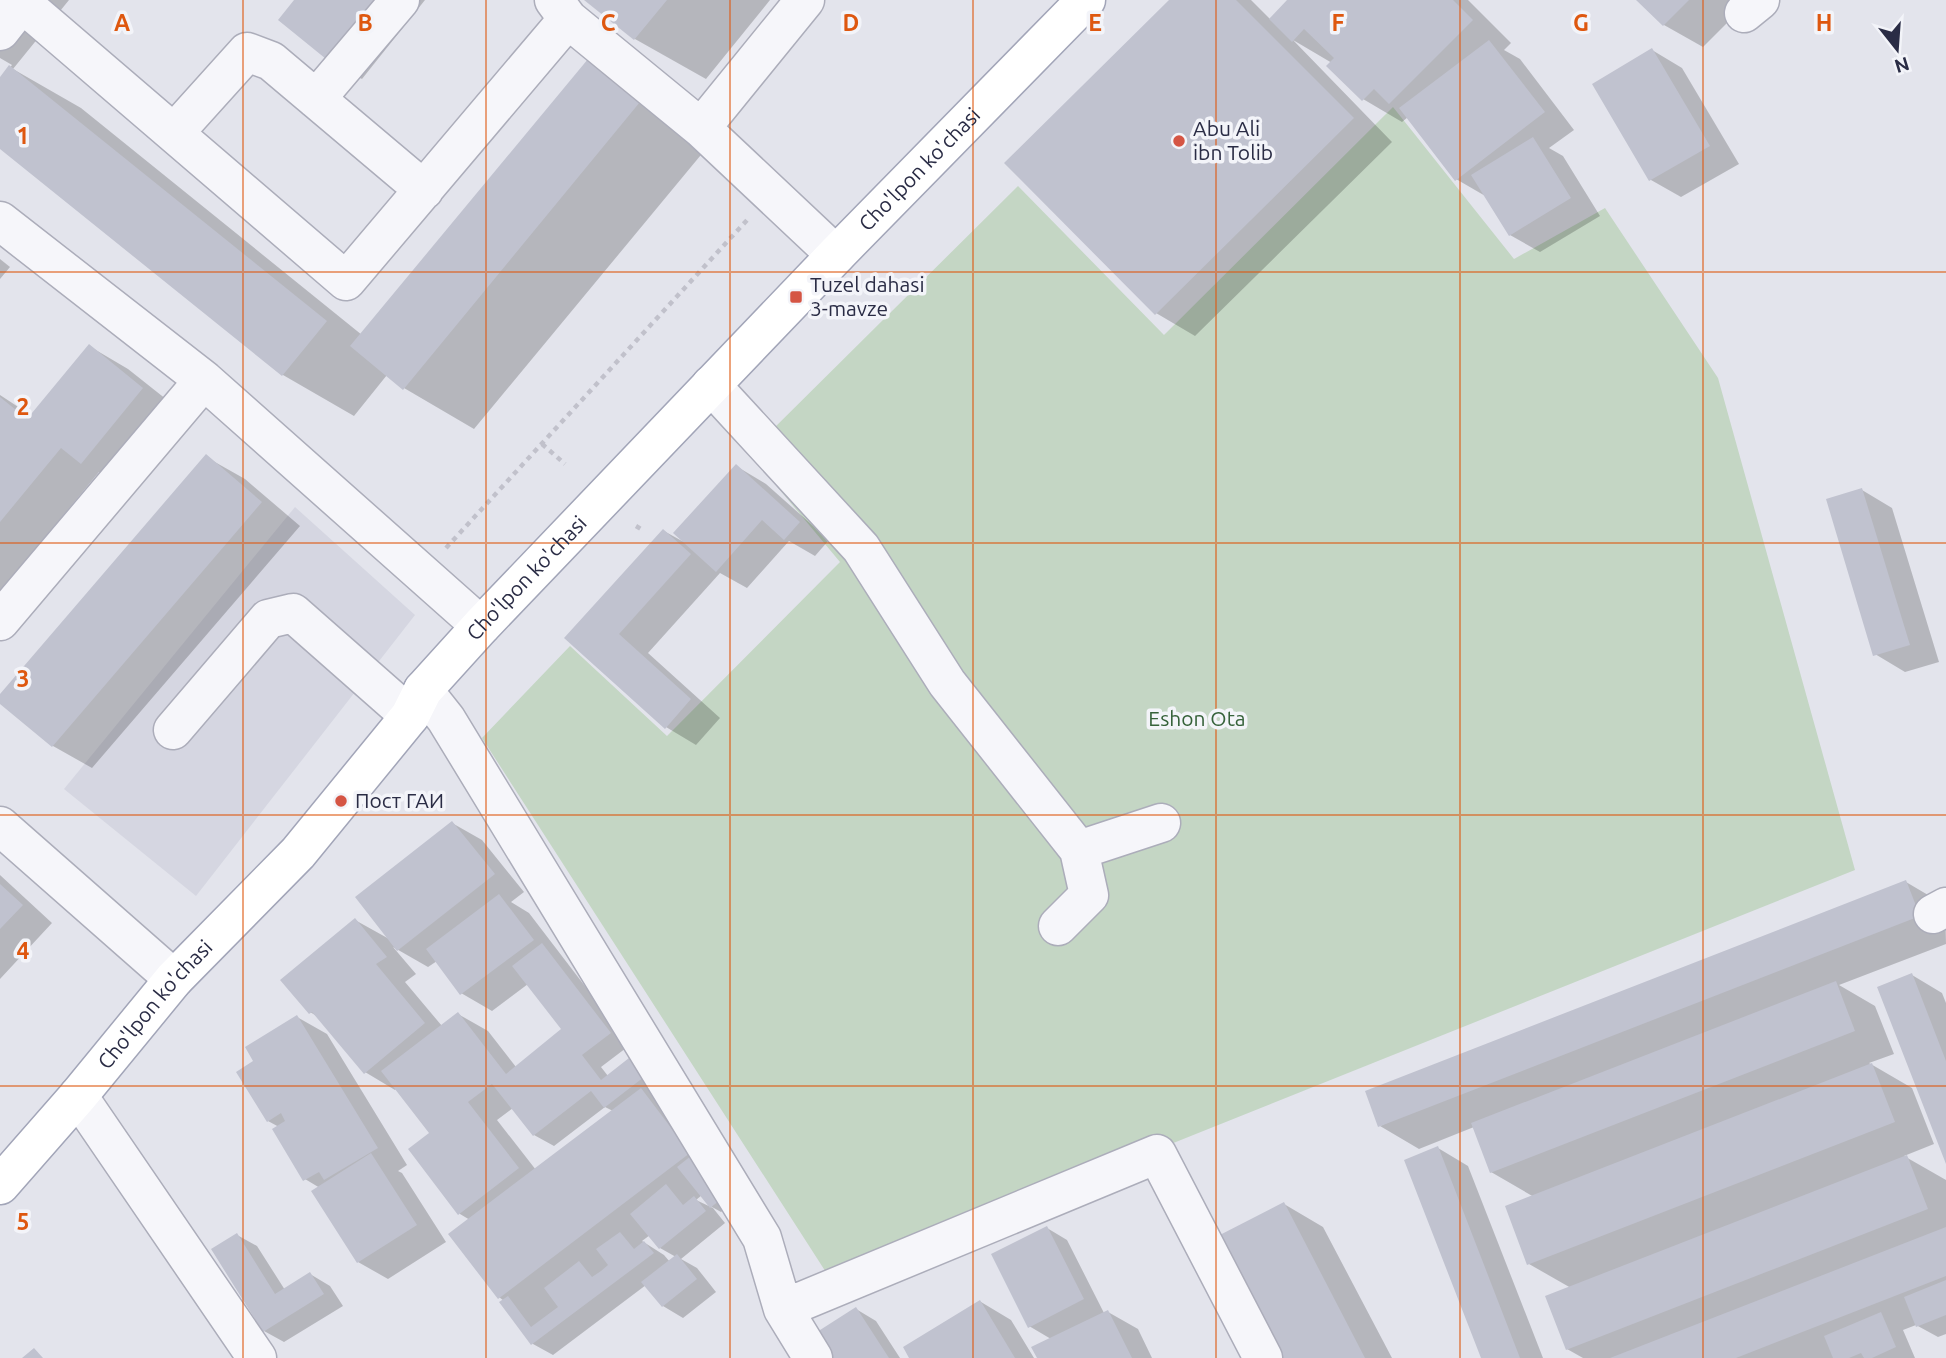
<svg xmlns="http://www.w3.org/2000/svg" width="1946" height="1358" font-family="Ubuntu,sans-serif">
	<rect width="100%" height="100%" fill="#e3e4ec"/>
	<path fill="#d5d6e1" d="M295,507L415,615L196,896L64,789Z"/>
	<path fill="#c4d6c4" d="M1393,107L1514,259L1605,208L1718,378L1855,870L831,1280L482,738L570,646L667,736L840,562L749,453L1018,186L1164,335Z"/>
	<path fill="#0003" fill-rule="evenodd" d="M0,0H69L13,69L81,108L362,335L588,62L710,144L474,429L404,388L387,375L354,416L283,375L0,146V80L12,65L0,58Z
		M296,0H425L362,79L332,61Z
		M587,0H770L706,79L635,39Z
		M1172,0H1251L1270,19L1290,0H1468L1511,43L1504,50L1520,59L1574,130L1549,148L1563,156L1600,216L1540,252L1510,235L1487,197L1456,179L1408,117L1402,122L1363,99L1332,63L1293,40L1392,142L1195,336L1156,313Z
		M1639,0H1750L1703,47L1664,25Z
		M1652,50L1682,68L1739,164L1681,197L1651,180L1594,85Z
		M0,259L10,267L0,279Z
		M89,346L128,369L181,411L121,485L99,472L0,592V395L32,416Z
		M206,457L245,479L300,526L92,768L53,746L0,701V697Z
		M736,466L766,484L829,540L815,556L789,541L747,588L720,573L648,653L720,718L696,745L666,727L566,638L664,531L682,541Z
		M1862,490L1892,508L1939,662L1905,672L1875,654Z
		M452,823L482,840L524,892L511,902L529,913L630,1045L601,1067L608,1076L629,1060L649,1072L663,1089L653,1097L680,1113L737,1199L721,1212L712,1207L702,1195L696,1200L713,1208L725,1223L681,1259L697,1268L716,1292L683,1318L663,1306L646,1285L553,1355L533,1344L504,1301L499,1297L470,1220L460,1214L432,1133L397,1088L395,1090L365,1072L320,1018L310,1012L355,920L391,940ZM393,947L428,967L437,961L461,993L492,1011L528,984L563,1030L516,1067L488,1031L458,1014L442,1026L405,982L416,974ZM605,1107L613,1111L536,1170L497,1120L513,1108L534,1135L554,1146ZM650,1235L660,1248L676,1257L670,1262L664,1255L642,1241Z
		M0,875L52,923L0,979Z
		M1906,882L1945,905L1946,944L1839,985L1875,1006L1894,1054L1869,1063L1912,1088L1934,1144L1904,1156L1946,1180V1334L1938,1337L1916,1325L1903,1330L1915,1358H1583L1567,1349L1571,1288L1529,1264L1534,1197L1491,1172L1474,1127L1419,1149L1380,1126Z
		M1912,975L1942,993L1946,1003V1159Z
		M297,1017L327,1034L407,1165L398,1171L402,1173L446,1242L388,1279L358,1262L320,1188L305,1179L279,1127L268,1121L256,1062Z
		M1438,1148L1468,1166L1543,1358H1483Z
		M1284,1204L1323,1227L1392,1358H1276Z
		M1047,1228L1067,1240L1104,1313L1108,1312L1138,1329L1152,1358H1039L1051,1339L1029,1326Z
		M237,1235L257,1246L285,1290L310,1274L330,1286L343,1306L284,1342L264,1331Z
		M981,1302L1011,1320L1034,1358H911Z
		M856,1309L876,1321L900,1358H821Z"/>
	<path fill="#c0c2cf" d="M294,0H381L331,63L278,20Z
		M584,0H667L634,40Z
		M1169,0H1236L1354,118L1155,315L1004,163Z
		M1287,0H1453L1473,20L1389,104L1374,89L1362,101L1326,66L1334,58L1304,29L1292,42L1269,19Z
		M1636,0H1689L1663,26Z
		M1489,40L1545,112L1455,181L1399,108Z
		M1652,48L1710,146L1649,181L1592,84Z
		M588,59L640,102L403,390L350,346Z
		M9,65L327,321L282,376L0,149V77Z
		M1533,137L1571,198L1509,236L1471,175Z
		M89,344L143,388L81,464L61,448L0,522V397L27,419Z
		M206,454L262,502L52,747L0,704V694Z
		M736,464L800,522L784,540L762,520L716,572L673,533Z
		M1862,488L1910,645L1873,656L1826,499Z
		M663,529L691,554L619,634L691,699L665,729L564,638Z
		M452,821L495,874L397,951L355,897Z
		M1906,880L1920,916L1378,1127L1365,1091Z
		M0,884L23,905L0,929Z
		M499,894L534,940L460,995L426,949Z
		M355,918L387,957L376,964L425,1023L364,1074L312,1012L309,1014L280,980Z
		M542,943L611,1033L582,1055L601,1080L629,1058L644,1077L604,1108L591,1091L533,1136L492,1084L468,1102L519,1168L458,1215L408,1149L429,1133L381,1071L458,1012L506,1074L561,1029L512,966Z
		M1912,973L1946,1061V1164L1877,987Z
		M1836,981L1855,1031L1490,1173L1471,1123Z
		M297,1015L378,1148L324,1180L319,1172L303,1181L272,1129L285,1121L281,1113L267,1122L236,1072L253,1061L245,1047Z
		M1872,1063L1895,1122L1527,1265L1505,1206Z
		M641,1088L690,1153L498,1299L448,1234Z
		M1438,1146L1520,1358H1481L1404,1160Z
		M696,1152L729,1193L710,1208L677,1167Z
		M371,1153L417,1225L357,1263L311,1191Z
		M1907,1155L1928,1209L1566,1350L1545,1296Z
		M666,1184L683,1205L694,1196L706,1211L659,1249L630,1214Z
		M1284,1202L1365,1358H1274L1212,1239Z
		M1047,1226L1084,1299L1028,1328L991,1254Z
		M1946,1227V1276L1736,1358H1610Z
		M620,1232L634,1249L644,1241L654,1253L531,1345L499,1302L508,1296L531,1327L558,1307L544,1288L579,1261L592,1277L601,1271L608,1265L596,1249Z
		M237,1233L275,1294L310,1272L324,1294L263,1332L211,1249Z
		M677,1254L697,1279L662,1307L641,1282Z
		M1946,1280V1315L1916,1327L1904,1297Z
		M980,1300L1015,1358H909L903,1347Z
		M856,1307L889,1358H818L806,1339Z
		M1108,1310L1132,1358H1037L1031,1347Z
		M1881,1312L1896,1347L1872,1358H1864L1861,1353L1849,1358H1833L1824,1336Z
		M34,1348L43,1358H22Z"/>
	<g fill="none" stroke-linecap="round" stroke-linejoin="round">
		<defs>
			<path id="minor" d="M27,0L22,3L346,281L568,19L554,0
				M1744,13L1760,0
				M568,19L701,128L836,255
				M0,31L22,3
				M316,99L400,0
				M701,128L805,0
				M174,133L247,52L271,61L424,190
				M0,221L204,380L481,626
				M711,385L861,548L947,683L1079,850L1089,895L1058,926
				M0,621L204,380
				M423,690L446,719L762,1238L783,1309L813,1358
				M173,730L268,619L293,613L410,716
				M0,826L174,979
				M1079,850L1161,823
				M1933,914L1946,907
				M78,1096L257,1358
				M783,1309L1157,1154L1263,1358"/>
			<g id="major">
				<path id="s1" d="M0,1185L78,1096L174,979L298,853L410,716L423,690L481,626L836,255L1086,0"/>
			</g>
		</defs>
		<use href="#minor" stroke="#acadba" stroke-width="41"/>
		<use href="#major" stroke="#a2a5b8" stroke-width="41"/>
		<path stroke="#c1c1cb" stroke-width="4.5" stroke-dasharray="5 5" stroke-linecap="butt" d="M542,444L565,464
			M636,526L641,529
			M446,548L748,219"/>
		<use href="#minor" stroke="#f6f6fa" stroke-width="38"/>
		<use href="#major" stroke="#fff" stroke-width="38"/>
	</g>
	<path fill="none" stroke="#de570f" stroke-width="2" stroke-opacity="0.55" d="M243,0V1358M486,0V1358M730,0V1358M973,0V1358M1216,0V1358M1460,0V1358M1703,0V1358M0,272H1946M0,543H1946M0,815H1946M0,1086H1946"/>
	<g fill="#d55544" stroke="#f3f4f9" stroke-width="2.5">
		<circle cx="1179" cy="141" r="7"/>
		<rect x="789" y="290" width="14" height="14" rx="3.5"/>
		<circle cx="341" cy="801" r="7"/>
	</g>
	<g text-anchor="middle" stroke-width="7" stroke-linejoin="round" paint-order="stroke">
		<g font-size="21" fill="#2a2c45" stroke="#f3f4f9" text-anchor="start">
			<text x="1193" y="136">Abu Ali<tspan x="1193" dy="24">ibn Tolib</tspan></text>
			<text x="810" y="292">Tuzel dahasi<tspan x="810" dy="24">3-mavze</tspan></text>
			<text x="355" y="808">Пост ГАИ</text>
		</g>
		<g font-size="21" fill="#2a2c45" stroke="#f3f4f9">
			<text dy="7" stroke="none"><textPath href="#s1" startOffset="1372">Cho'lpon ko'chasi</textPath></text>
			<text dy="7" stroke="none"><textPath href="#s1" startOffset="805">Cho'lpon ko'chasi</textPath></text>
			<text dy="7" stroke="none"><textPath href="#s1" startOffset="238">Cho'lpon ko'chasi</textPath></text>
		</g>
		<g font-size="21" fill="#36623a" stroke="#f3f4f9">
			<text x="1197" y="726">Eshon Ota</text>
		</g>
	</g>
	<g font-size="23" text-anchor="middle" font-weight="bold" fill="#de570f" stroke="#f3f4f9" stroke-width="7" stroke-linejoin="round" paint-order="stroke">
		<text x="122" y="31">A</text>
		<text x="365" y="31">B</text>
		<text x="608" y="31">C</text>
		<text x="851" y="31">D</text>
		<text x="1095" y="31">E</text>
		<text x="1338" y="31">F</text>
		<text x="1581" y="31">G</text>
		<text x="1824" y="31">H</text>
		<text x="23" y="144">1</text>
		<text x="23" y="415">2</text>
		<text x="23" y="687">3</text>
		<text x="23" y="959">4</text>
		<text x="23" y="1230">5</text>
	</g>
	<g transform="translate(1897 49) rotate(163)" stroke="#f3f4f9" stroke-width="5" paint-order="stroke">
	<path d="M0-5L12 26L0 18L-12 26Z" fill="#2a2c45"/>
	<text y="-10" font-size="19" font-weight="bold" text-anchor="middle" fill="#2a2c45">N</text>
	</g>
</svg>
